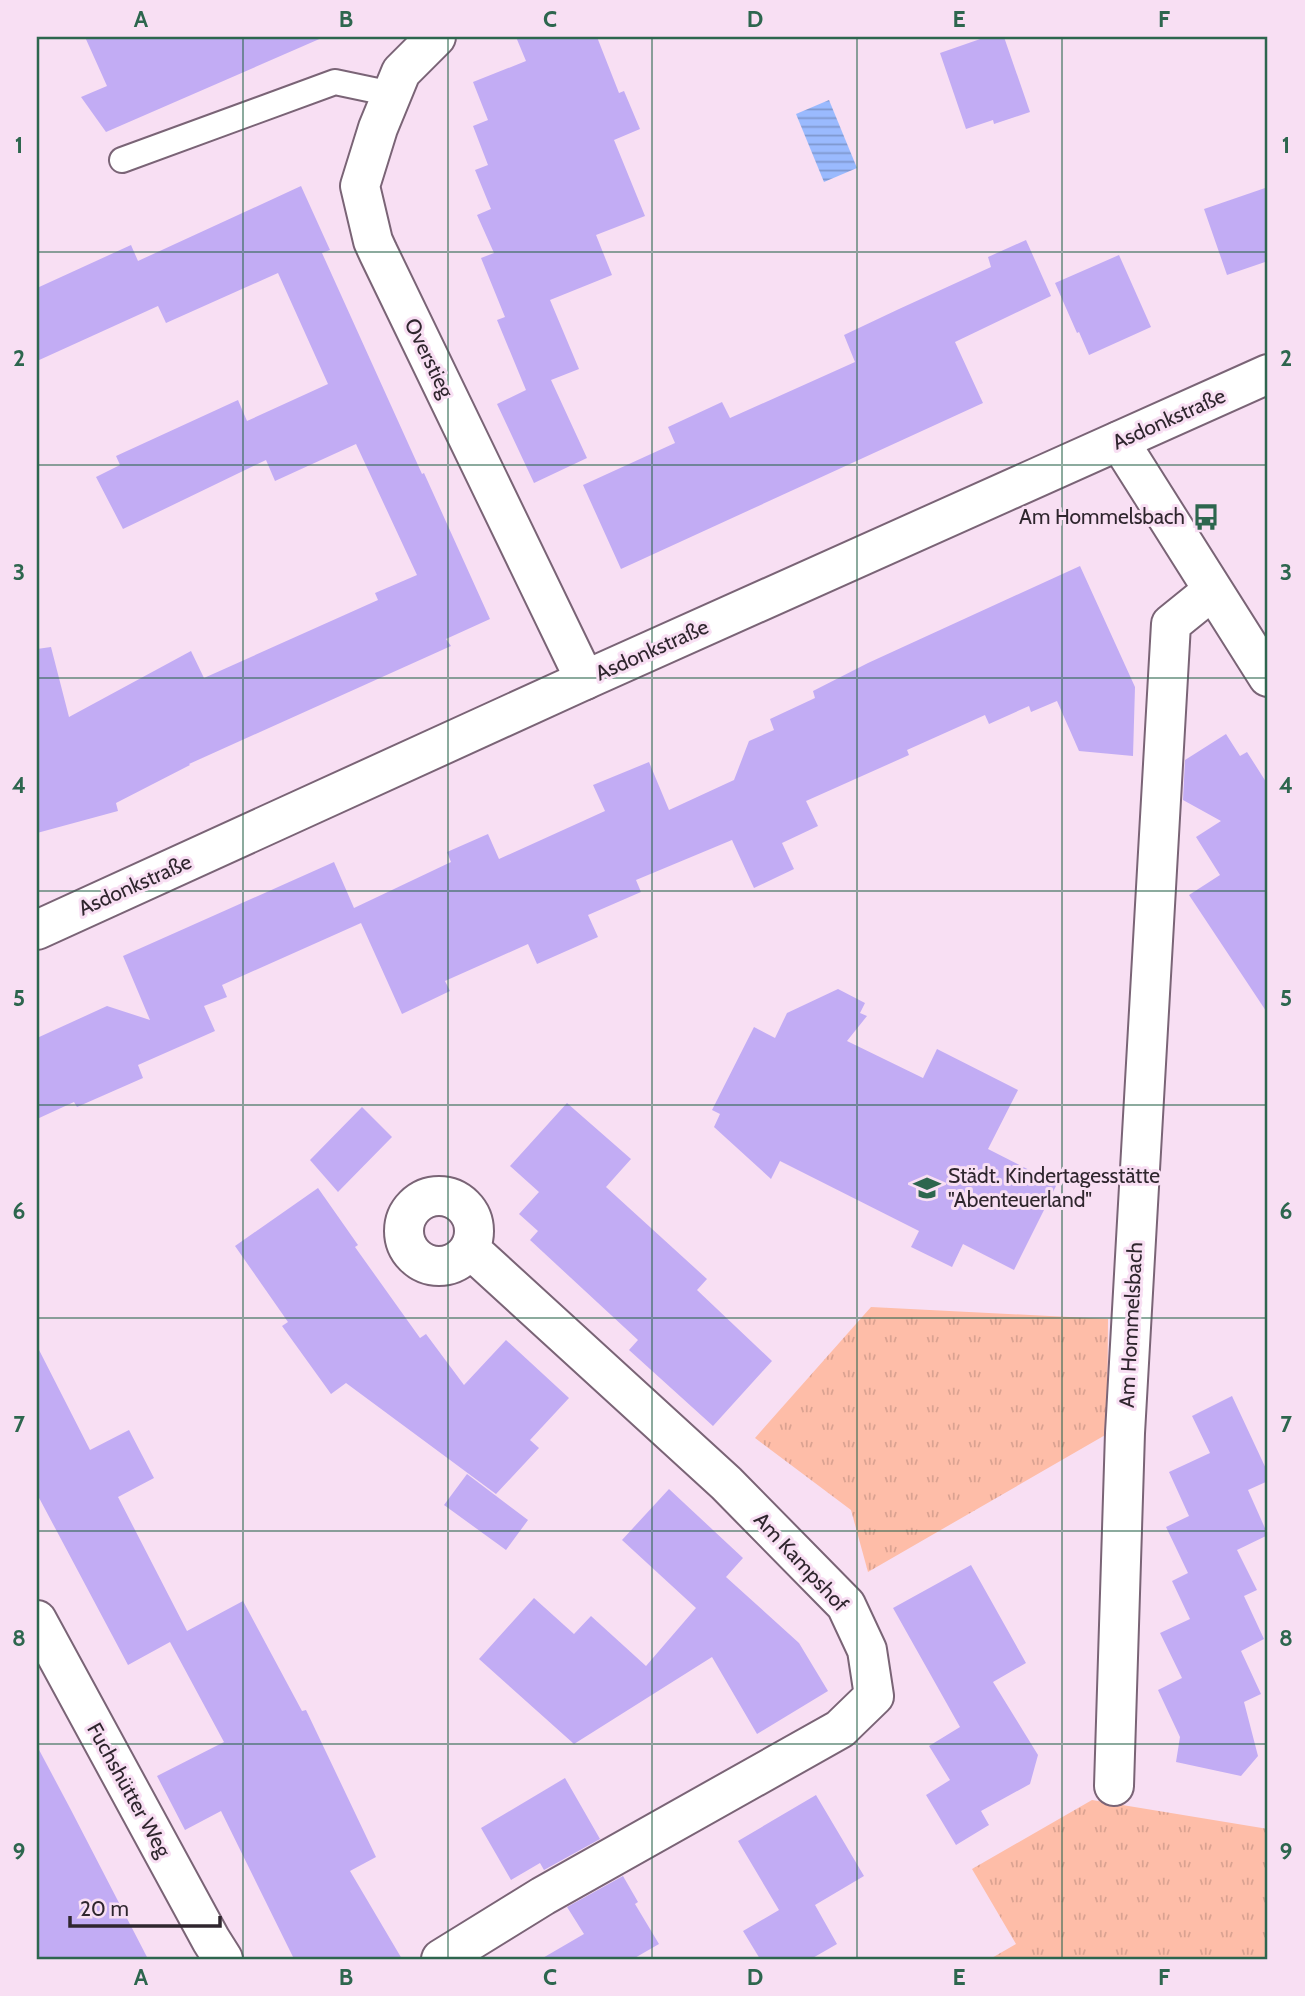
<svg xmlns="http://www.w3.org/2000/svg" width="1305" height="1996" font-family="Cabin,sans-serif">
	<defs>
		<pattern id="grass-tufts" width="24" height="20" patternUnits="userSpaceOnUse" patternTransform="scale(1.75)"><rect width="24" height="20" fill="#febda8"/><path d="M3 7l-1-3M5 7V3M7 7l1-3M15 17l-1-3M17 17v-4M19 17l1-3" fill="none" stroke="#daa291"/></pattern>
		<pattern id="water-rules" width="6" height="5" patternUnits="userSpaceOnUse" patternTransform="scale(1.75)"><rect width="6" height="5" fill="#9abafe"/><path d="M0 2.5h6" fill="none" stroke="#7e97ce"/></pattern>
	</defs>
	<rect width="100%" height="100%" fill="#f8dff3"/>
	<path fill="url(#grass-tufts)" d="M871,1307L1108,1319L1107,1434L868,1572L851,1510L755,1438Z
		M1092,1800L1268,1829V1959H990L1016,1944L972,1869Z"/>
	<path fill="url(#water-rules)" d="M829,100L857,168L824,182L796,114Z"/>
	<path fill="#c2acf4" d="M85,37H324L106,132L81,97L107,86Z
		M516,37H597L619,93L624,91L640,129L614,140L645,216L596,235L612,275L550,300L579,369L551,380L587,458L534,483L497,404L526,390L497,320L505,317L481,258L494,253L477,215L491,209L475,170L488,165L473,126L488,120L473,82L526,61Z
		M986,37H1004L1030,112L994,124L993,120L966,129L940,53Z
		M301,186L330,250L322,253L422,474L424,473L490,619L446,639L451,646L189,764L190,765L116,803L118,811L37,833V649L51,647L69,717L191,651L204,678L378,600L375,593L417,575L356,444L275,481L266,460L123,529L96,477L120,465L116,456L238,400L247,421L328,384L278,273L166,323L158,306L37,361V288L131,245L138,261Z
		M1268,187V261L1227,275L1204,209Z
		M1026,240L1051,296L955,342L983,403L621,569L583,485L675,443L668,427L722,402L730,418L855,362L844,335L899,309L991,267L988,257Z
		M1119,255L1151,327L1089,355L1079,332L1077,333L1055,283Z
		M1080,566L1135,687L1133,756L1079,751L1057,701L1031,712L1029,706L989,724L985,715L907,750L909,755L806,801L818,826L782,843L794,869L754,888L732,840L636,880L641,892L588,915L598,937L537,964L528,944L445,981L450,991L402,1014L361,923L222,985L227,997L204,1006L215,1031L138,1065L143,1078L77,1107L74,1102L37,1119V1038L107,1006L150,1020L123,956L334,862L354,908L451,862L447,852L488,834L499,859L605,811L593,785L649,762L669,810L734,780L749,741L774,730L770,719L815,698L813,691L868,663Z
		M1226,734L1240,756L1247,752L1268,785V1014L1189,895L1220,875L1196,837L1221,821L1183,800L1185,760Z
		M838,989L865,1003L860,1013L867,1016L847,1041L923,1078L937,1049L1018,1090L988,1149L1057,1184L1014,1270L963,1244L952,1267L911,1247L919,1231L780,1161L771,1179L714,1127L720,1114L712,1110L754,1027L775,1038L787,1013Z
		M567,1103L631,1159L606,1187L707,1279L697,1290L772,1361L713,1426L629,1350L638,1340L530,1240L538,1231L519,1214L539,1192L510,1166Z
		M362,1107L392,1137L338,1192L310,1160Z
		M318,1188L358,1245L355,1247L420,1338L426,1334L464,1385L506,1340L569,1398L530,1440L539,1448L496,1494L346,1383L331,1394L282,1326L288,1322L235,1246Z
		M37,1346L90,1450L129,1430L154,1478L118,1497L187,1631L243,1601L302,1711L306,1710L376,1857L350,1871L402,1959H294L221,1811L185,1830L157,1776L224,1742L170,1642L128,1665L37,1494Z
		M1232,1396L1268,1473V1481L1248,1490L1268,1535L1237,1550L1257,1590L1244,1596L1264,1639L1241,1651L1261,1694L1244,1702L1258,1756L1241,1776L1176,1762L1180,1737L1158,1690L1182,1678L1160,1633L1190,1619L1172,1581L1188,1573L1166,1527L1189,1516L1169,1472L1210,1453L1192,1416Z
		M467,1474L528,1520L506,1550L444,1505Z
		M669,1489L743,1558L726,1577L799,1643L828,1691L757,1734L712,1657L574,1744L479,1659L534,1598L574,1634L591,1616L646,1666L696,1608L622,1540Z
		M971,1565L1026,1663L993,1682L1038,1755L1030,1784L981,1811L989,1825L956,1845L926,1795L950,1780L929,1746L960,1727L893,1608Z
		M37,1746L71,1810L148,1959H37Z
		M565,1778L600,1839L544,1870L540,1863L511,1880L481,1828Z
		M816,1795L864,1876L815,1905L837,1944L811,1959H760L743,1931L779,1910L738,1841Z
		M623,1876L638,1902L635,1904L659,1944L633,1959H541L584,1934L567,1907Z"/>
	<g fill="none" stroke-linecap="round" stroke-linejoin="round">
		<defs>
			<path id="service" d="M122,160L335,82L392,94"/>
			<path id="minor" d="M436,37L401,72L378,128L360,186L373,241L378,252L585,680
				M1119,441L1268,677
				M404 1231a35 35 0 1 1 70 0a35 35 0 1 1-70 0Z
				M37,1620L211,1940L223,1959
				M1114,1786L1125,1433L1171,624L1213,590
				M441,1959L543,1896L840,1729L874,1696L867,1650L846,1605L726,1483L470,1249"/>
			<path id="tertiary" d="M37,930L585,680L1268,374"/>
		</defs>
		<use href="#service" stroke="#7a6476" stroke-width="28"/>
		<use href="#minor" stroke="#7a6476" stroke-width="42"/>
		<use href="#tertiary" stroke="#7a6476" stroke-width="42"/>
		<use href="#service" stroke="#fff" stroke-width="24"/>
		<use href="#minor" stroke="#fff" stroke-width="38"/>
		<use href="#tertiary" stroke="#fff" stroke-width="38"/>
	</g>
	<path fill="none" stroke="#2d664e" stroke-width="2" stroke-opacity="0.55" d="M243,37V1959M448,37V1959M652,37V1959M857,37V1959M1062,37V1959M37,252H1268M37,465H1268M37,678H1268M37,891H1268M37,1105H1268M37,1318H1268M37,1531H1268M37,1744H1268"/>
	<defs>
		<symbol id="bus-bare" viewBox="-9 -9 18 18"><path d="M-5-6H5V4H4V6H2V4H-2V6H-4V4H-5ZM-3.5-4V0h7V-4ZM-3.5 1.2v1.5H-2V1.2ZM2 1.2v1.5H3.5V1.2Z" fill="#2d664e" stroke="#f8dff3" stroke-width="2.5" paint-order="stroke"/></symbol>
		<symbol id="school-bare" viewBox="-9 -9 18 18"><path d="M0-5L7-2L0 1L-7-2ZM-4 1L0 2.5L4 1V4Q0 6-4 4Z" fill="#2d664e" stroke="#f8dff3" stroke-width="2.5" paint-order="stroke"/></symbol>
	</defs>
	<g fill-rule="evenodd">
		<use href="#bus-bare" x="1187" y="498" width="38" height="38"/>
		<use href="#school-bare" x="908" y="1169" width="38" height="38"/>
	</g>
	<g text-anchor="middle" stroke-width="6" stroke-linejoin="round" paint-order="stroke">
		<g font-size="21" fill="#2f262e" stroke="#f8dff3">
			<text transform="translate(429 358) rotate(64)" y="7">Overstieg</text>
			<text transform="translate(1169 419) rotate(-24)" y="7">Asdonkstraße</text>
			<text transform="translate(652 650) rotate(-24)" y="7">Asdonkstraße</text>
			<text transform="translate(135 885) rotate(-24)" y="7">Asdonkstraße</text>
			<text transform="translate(1131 1325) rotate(-87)" y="7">Am Hommelsbach</text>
			<text transform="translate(801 1562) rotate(47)" y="7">Am Kampshof</text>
			<text transform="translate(129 1790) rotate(61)" y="7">Fuchshütter Weg</text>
		</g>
		<g font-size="21" fill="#2f262e" stroke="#f8dff3" text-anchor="end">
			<text x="1185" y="524">Am Hommelsbach</text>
			<text x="948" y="1183" text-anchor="start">Städt. Kindertagesstätte<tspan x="948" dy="24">"Abenteuerland"</tspan></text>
		</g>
	</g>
	<rect width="1305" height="1996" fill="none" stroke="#f8dff3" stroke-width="77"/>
	<path d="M70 1916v10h150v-10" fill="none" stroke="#2f262e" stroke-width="3.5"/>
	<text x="80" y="1916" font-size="21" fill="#2f262e" stroke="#f8dff3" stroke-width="5" paint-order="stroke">20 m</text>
	<rect x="38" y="38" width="1228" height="1920" fill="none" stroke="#2d664e" stroke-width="2.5"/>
	<g font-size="23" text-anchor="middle" font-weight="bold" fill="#2d664e">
		<text x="141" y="27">A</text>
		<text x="346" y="27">B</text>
		<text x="550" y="27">C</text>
		<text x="755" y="27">D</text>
		<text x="959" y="27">E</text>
		<text x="1164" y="27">F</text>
		<text x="19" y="153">1</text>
		<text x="1286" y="153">1</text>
		<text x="19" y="366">2</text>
		<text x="1286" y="366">2</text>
		<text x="19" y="580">3</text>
		<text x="1286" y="580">3</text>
		<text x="19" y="793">4</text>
		<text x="1286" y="793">4</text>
		<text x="19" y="1006">5</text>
		<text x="1286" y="1006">5</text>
		<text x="19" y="1219">6</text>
		<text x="1286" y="1219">6</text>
		<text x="19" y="1432">7</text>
		<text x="1286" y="1432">7</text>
		<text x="19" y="1646">8</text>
		<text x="1286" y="1646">8</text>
		<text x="19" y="1859">9</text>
		<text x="1286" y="1859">9</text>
		<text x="141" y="1985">A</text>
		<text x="346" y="1985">B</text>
		<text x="550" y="1985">C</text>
		<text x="755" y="1985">D</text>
		<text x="959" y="1985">E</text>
		<text x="1164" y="1985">F</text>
	</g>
</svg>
